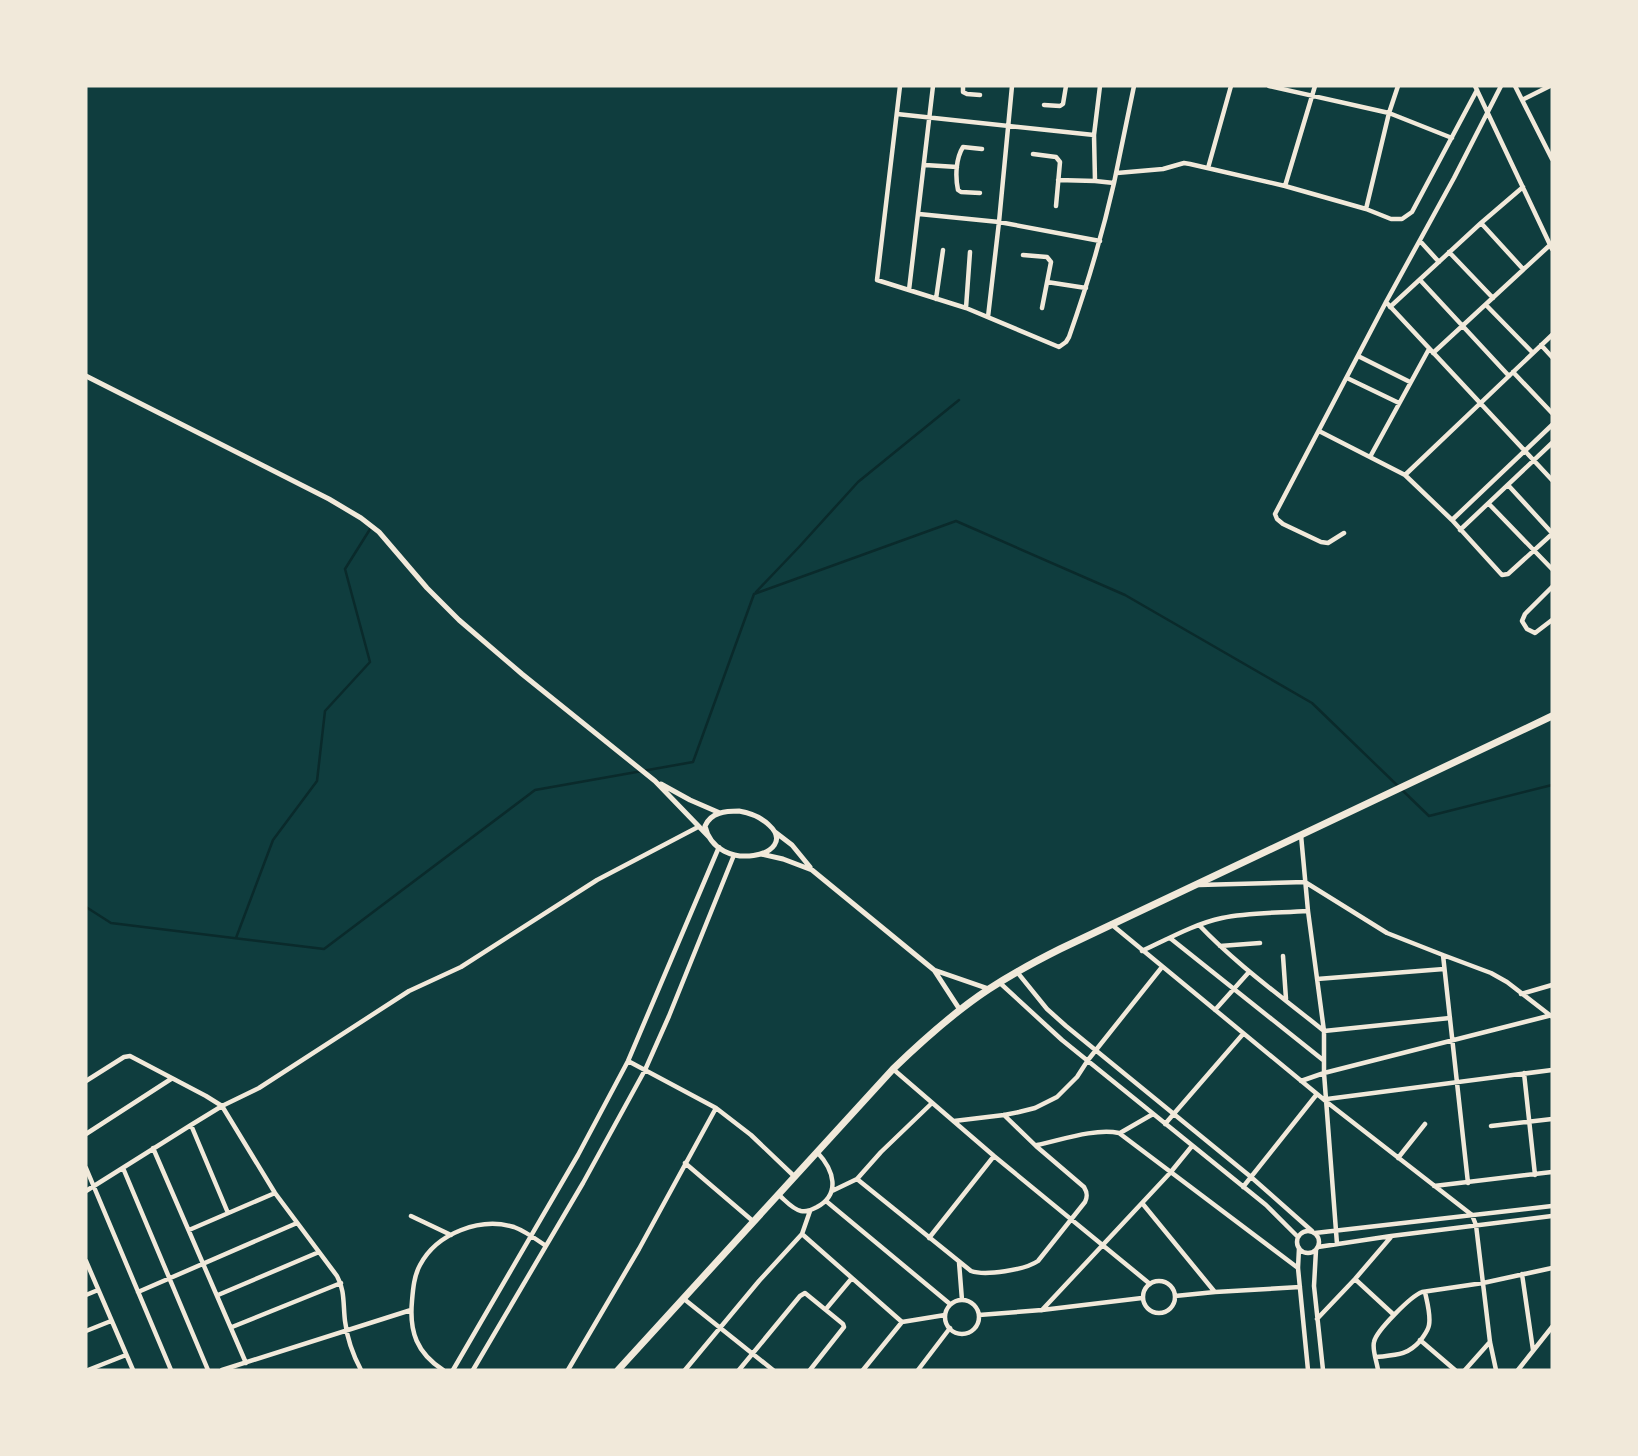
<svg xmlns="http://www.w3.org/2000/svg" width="1638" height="1456" font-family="'Titillium Web',sans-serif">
	<rect width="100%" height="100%" fill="#0f3d3e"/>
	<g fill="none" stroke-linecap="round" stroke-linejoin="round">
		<path stroke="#0a2a2b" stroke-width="2.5" d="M756,592L799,547L858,482L959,400
			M86,907L111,923L324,949L535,790L693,762L754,594L956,521L1125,595L1312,703L1429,816L1552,785
			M236,938L273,840L317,781L325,711L370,662L345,569L372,526"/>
		<path stroke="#f1e9da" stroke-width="4.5" d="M900,86L877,280L966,308L1059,347L1066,342L1069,337C1087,286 1102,236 1114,183L1095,181L1094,135L1100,86
			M963,86V92L967,94L980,95
			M1269,86L1389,113L1452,138
			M1475,86L1552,249
			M1515,86L1552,159
			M1522,100L1550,86
			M1044,105L1060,106L1063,104L1066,86
			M897,114L1094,135
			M1033,154L1056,157L1060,162L1056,206
			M925,165L957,167
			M1208,168L1231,86
			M1117,173L1163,169L1184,163L1190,164L1285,186L1366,209L1391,219H1402L1412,212L1477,90
			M1058,180L1095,181
			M1114,183L1134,86
			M1285,186L1315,86
			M980,193L961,192L958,190C955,176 956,158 963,147L982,149
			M1366,209L1389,113L1398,86
			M919,214L999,222L1100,241
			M1481,223L1523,269
			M1420,241L1439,262
			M1449,252L1493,298
			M1023,255L1047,257L1051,262L1042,308
			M1420,280L1509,376
			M1047,282L1086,288
			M909,290L933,86
			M936,299L943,250
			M1386,302L1552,480
			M1486,305L1533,353
			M1390,307L1481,223L1523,187
			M966,308L970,252
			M988,317L999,222L1012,86
			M1541,345L1552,357
			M1433,353L1550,245
			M1358,356L1410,382
			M1513,372L1552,413
			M1347,378L1399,403
			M1319,431L1405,475L1452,520L1502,575L1508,574L1552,534
			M1370,457L1429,349
			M1405,475L1552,335
			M1508,485L1552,533
			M1489,504L1552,569
			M1452,520L1552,425
			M1460,530L1552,443
			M1344,533L1328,543L1321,542L1283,524L1277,519L1275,514L1386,302L1454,178L1501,86
			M1552,587L1525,614L1522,621L1527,629L1535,633L1552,620
			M1301,835L1308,911L1324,1031V1073L1337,1244
			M1199,885L1305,882L1387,933L1443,955L1468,1183
			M1111,924L1328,1103L1472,1215L1476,1225L1490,1342L1496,1370
			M1199,925C1237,965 1281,996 1324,1031L1450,1018
			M1170,938L1323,1060
			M1220,946L1260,943
			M1142,951C1168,939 1194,924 1222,918C1250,912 1280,913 1308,911
			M1443,955L1491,973L1507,982L1551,1016
			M1283,956L1286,999
			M1017,972L1047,1009L1066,1026L1251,1177L1312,1231
			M1317,979L1444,969
			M1000,983L1062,1040L1266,1205L1298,1237
			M1521,994L1552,985
			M1215,1010L1249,972
			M628,1061L716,1108L751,1135L795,1177
			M893,1069L994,1156L1150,1284
			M1524,1073L1535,1175
			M86,1081L124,1057L130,1056L206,1096L222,1106L275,1193L337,1276C345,1290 343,1305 345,1321C347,1338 353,1355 361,1370
			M1301,1081L1324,1073L1552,1015
			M1327,1099L1552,1070
			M954,1121L1004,1115L1019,1112L1035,1108L1057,1097L1077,1077L1088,1060L1162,967
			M1165,1124L1243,1034
			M191,1125L228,1213
			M1491,1126L1552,1119
			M1120,1133L1153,1114
			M86,1134L171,1079
			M1037,1145C1061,1140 1095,1128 1119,1133L1298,1268
			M153,1148L246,1363
			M1398,1158L1425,1124
			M685,1163L754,1222
			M86,1168L171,1370
			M123,1168L208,1370
			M857,1179L971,1271C985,1276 1025,1270 1038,1261L1085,1202C1088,1196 1087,1192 1084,1187L1036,1146L1004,1115
			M1434,1186L1552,1172
			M1243,1187L1317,1094
			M86,1191L191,1125L222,1106L259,1088L409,991L461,967L597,880L698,827
			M832,1191L857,1179L881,1152L932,1103
			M779,1195C786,1201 792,1209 801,1211C807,1212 811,1210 817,1207C841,1194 834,1170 817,1152
			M826,1201L950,1304
			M1142,1203L1214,1291
			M411,1216L451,1235
			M189,1230L275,1193
			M1297 1242a11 11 0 1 1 22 0a11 11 0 1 1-22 0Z
			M1315,1233L1552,1206
			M802,1234L902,1322
			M929,1238L994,1156
			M1318,1247L1391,1236L1552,1216
			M1299,1248L1298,1268L1308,1370
			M1316,1250L1314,1286L1323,1370
			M86,1261L133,1370
			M959,1262L962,1300
			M1522,1274L1533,1350
			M1355,1279L1394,1315
			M1143 1297a16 16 0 1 1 32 0a16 16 0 1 1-32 0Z
			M138,1292L297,1223
			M86,1295L98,1290
			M218,1295L319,1252
			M1175,1296L1215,1292L1300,1287
			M684,1299L773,1370
			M945 1317a17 17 0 1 1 34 0a17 17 0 1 1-34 0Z
			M826,1309L852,1278
			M1042,1310L1170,1173L1192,1146
			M979,1315L1042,1310L1142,1298
			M1317,1319L1355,1279L1391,1237
			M232,1327L341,1283
			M86,1331L111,1321
			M1420,1340L1455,1370
			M1376,1357C1396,1355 1407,1356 1421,1340C1424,1335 1428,1331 1429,1325C1431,1315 1427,1302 1425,1292
			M88,1370L126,1355
			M222,1370L411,1310
			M443,1370C417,1353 409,1332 412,1301C413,1289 414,1276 420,1265C437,1233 480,1217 514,1227C525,1231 536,1239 546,1246
			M453,1370L578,1155L628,1061L719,847
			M473,1370L583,1183L645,1070L669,1016L734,855
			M568,1370L639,1249L716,1108
			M685,1370L759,1281L802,1234L810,1211
			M739,1370L800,1296L805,1293L843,1324L844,1327L810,1370
			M863,1370L902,1322L945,1315
			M918,1370L950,1328
			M1378,1370C1377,1362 1372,1350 1374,1342C1376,1331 1411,1296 1422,1292L1483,1283L1552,1268
			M1465,1370L1489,1343
			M1518,1370L1552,1327"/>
		<path stroke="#f1e9da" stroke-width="5" d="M86,376L329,499L361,518L379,532L427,588L459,620L522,674L655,781L710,838
			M661,784L690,800L720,813
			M739,811C750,813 761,817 769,825C802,855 716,876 705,826C711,812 726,811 739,811Z
			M775,832L792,845L810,867
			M761,854L783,859L812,870L934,970L960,1010
			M934,970L989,989"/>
		<path stroke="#f1e9da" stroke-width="7" d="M618,1370L893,1069C923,1040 954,1012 989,989C1012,974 1036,961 1060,949L1552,716"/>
	</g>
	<rect width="1638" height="1456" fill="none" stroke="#f1e9da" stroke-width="175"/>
</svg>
